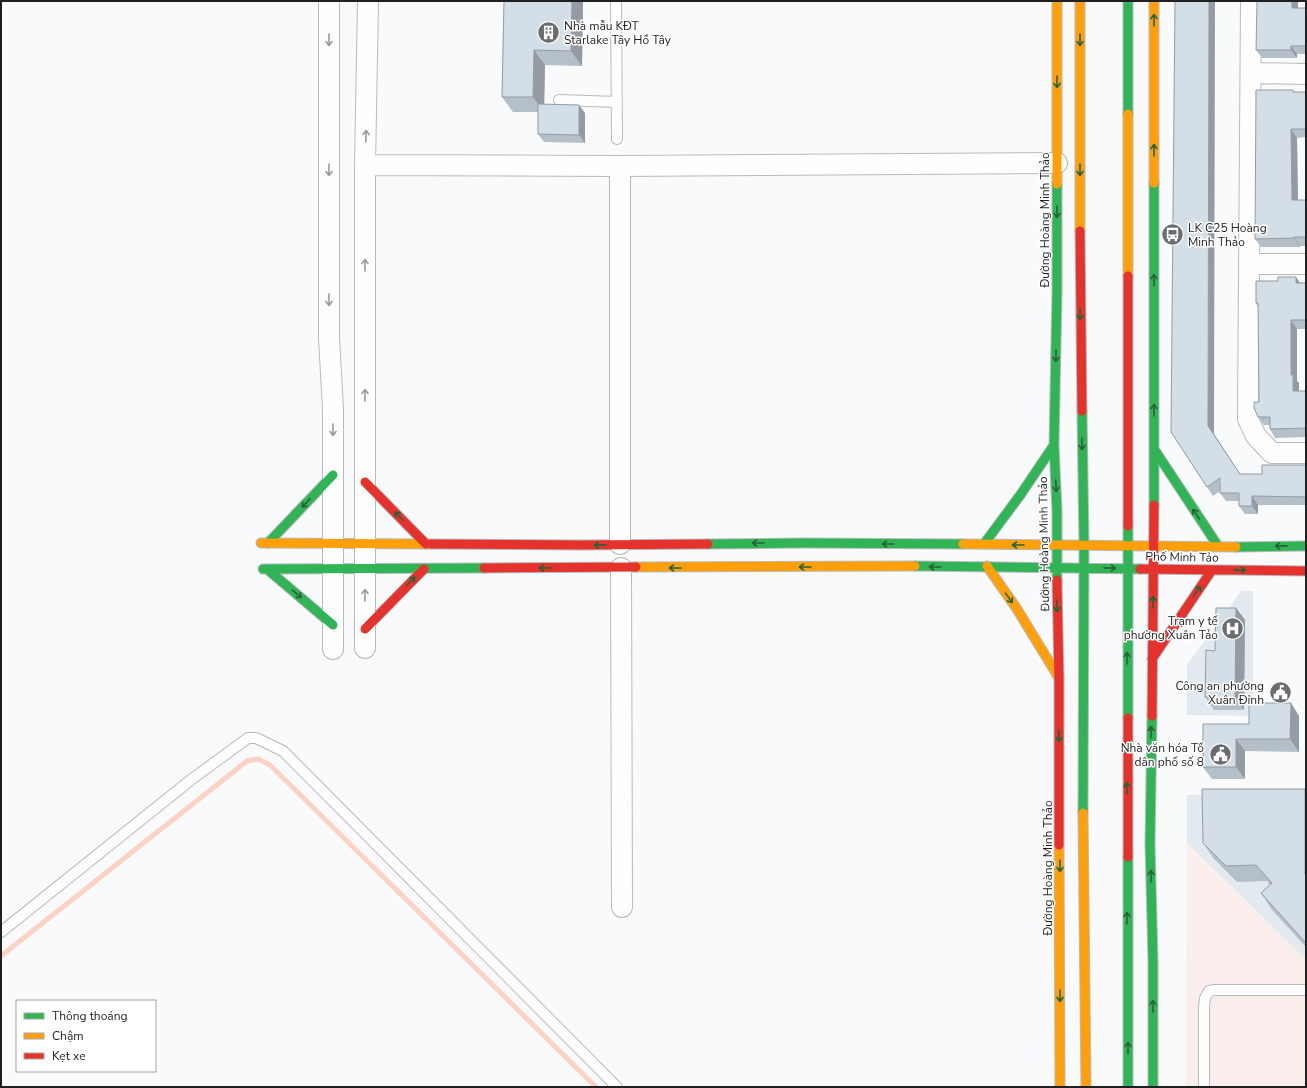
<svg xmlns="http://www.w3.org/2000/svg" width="1307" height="1088" font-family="'Nunito Sans',sans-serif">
	<rect width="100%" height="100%" fill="#f8fafc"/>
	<path fill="#e3eaef" d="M1241,591H1253V716L1187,715V665Z
		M1306,794V960L1187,843V795Z"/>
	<path fill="#f9eeec" d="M1187,843L1306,960V1087H1186Z"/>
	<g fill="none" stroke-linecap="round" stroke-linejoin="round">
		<path stroke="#fcd2c4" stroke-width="5" d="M1,956L247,761L258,759L270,765L596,1087"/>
		<defs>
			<path id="lane" d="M616,1L617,139
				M559,100L617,102
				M1,932L192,779L248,738H256L283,751L617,1087
				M1204,1087V1006L1205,998L1209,991L1214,990H1306"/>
			<path id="street" d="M329,1V338L333,409V649
				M1251,1L1248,419L1256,436L1272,453H1306
				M1251,73L1306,74
				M365,165L620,166L1057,163
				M620,166V544
				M1249,264H1306
				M621,568L622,907
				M365,648V165L368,1"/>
			<path id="fast" d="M1128,1V114
				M1154,183V505
				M1057,184V292L1054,445L1057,511V580
				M1082,411L1084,545L1083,813
				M1154,449L1218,546
				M1128,526V718
				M268,543L333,475
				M708,544L804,543L963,544
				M984,544L1021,494L1054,445
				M1236,547L1306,546
				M915,566L1140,569
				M263,569L484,568
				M267,569L333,625
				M1152,716L1150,844L1153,961V1087
				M1128,857V1087"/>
			<path id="slow" d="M1057,1V184
				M1080,1V231
				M1154,1V183
				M1128,114V276
				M261,543L431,544
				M963,544L1236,547
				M987,566L1017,609L1059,678
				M636,567L915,566
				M1083,813L1086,1087
				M1059,845L1060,1087"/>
			<path id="jam" d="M1080,231L1082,411
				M1128,276V526
				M365,482L426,544
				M431,544L582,545L708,544
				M484,568L636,567
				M1140,569L1306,571
				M1057,580L1059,679V845
				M365,629L424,569
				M1152,659L1212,570
				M1152,716L1154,505
				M1128,718V857"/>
		</defs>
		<use href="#lane" stroke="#b8babb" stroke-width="12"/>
		<use href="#street" stroke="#b8babb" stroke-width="22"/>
		<use href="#fast" stroke="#b8babb" stroke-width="11"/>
		<use href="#slow" stroke="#b8babb" stroke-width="11"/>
		<use href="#jam" stroke="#b8babb" stroke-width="11"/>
		<use href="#lane" stroke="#fefeff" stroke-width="10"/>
		<use href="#street" stroke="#fefeff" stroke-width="20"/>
		<use href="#fast" stroke="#30b455" stroke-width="9"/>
		<use href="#slow" stroke="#ff9f0a" stroke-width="9"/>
		<use href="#jam" stroke="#e5322d" stroke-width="9"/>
	</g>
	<path fill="#b5bfc7" d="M504,1H583L582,66L545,65L544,104L585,113V143L544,142L538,134V112H513L502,97Z
		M1298,8H1306V54H1297V58H1262L1256,50Z
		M1294,92H1306V137L1297,138L1298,200H1306V246H1300V247H1261L1255,239Z
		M1278,281L1306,283V329H1297V381L1299,383V391H1306V437L1275,438L1270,429V425H1264L1258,417L1259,402L1258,307L1256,303Z
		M1214,434L1240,474H1262L1306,465V505H1258V514H1245L1239,506V501H1226L1220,493V491L1213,496L1207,487Z
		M1236,608L1245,620L1244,710H1214L1205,697L1215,651Z
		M1291,703L1299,716V752L1245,751V779H1212L1203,767L1249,724Z
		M1305,789L1306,791V947L1272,910L1261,893L1270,885L1267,881L1237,882L1214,859L1203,843Z"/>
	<path fill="#949ba2" d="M572,1H583L582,66L571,51Z
		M1209,1H1215L1214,434L1245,483L1208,426Z
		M1292,1H1298V16L1292,8Z
		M1291,46L1297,54V58L1291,50Z
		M534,50L545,65L544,112L533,97Z
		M579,105L585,113V143L579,135Z
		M1291,129L1297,138L1298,208L1292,200Z
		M1294,237L1300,246V247L1294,238Z
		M1296,277L1302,286L1296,283Z
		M1291,320L1297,329V381L1299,383V399L1293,391L1291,375Z
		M1252,496L1258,505V514L1252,506Z
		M1236,608L1245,620L1244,710L1235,698Z
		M1291,703L1299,716V752L1290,739Z
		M1236,739L1245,751V779L1236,767Z
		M1305,789L1306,791V875L1305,874Z"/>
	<path fill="#d3dee7" stroke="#949ba2" d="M504,1H572L571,51L534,50L533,97H502Z
		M1175,1H1209L1208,426L1240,474H1262V465H1306V497L1252,496V506H1239V493H1220V478L1207,487L1171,432Z
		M1257,1H1292V8H1306V46H1291V50H1256Z
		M1256,90H1293V92H1306V129H1291L1292,200H1306V237H1294V238L1255,239Z
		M538,104L579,105V135L538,134Z
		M1278,277H1296V283H1306V320H1291V375H1293V391H1306V428L1270,429V417H1258L1254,408V402H1259L1258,303H1256V281H1278Z
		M1216,608H1236L1235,698L1205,697L1206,650L1215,651Z
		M1249,703H1291L1290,739H1236V767H1203V724H1249Z
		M1202,789H1305V874H1306V943L1261,893L1272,883L1256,865L1226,866L1203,843Z"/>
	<defs><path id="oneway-shaft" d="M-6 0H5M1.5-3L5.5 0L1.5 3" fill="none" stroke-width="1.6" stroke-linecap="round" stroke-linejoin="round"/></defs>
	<g stroke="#266338">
		<use href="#oneway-shaft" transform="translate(1154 20) rotate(-90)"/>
		<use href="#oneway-shaft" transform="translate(1080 40) rotate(90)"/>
		<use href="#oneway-shaft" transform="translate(1057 82) rotate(90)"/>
		<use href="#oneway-shaft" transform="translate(1154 150) rotate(-90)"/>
		<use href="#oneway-shaft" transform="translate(1080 170) rotate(90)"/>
		<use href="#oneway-shaft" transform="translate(1057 212) rotate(90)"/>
		<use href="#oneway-shaft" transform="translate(1154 280) rotate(-90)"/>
		<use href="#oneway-shaft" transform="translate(1080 314) rotate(89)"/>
		<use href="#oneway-shaft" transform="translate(1056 356) rotate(91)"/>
		<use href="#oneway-shaft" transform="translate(1154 410) rotate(-90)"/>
		<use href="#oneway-shaft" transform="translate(1082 444) rotate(89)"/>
		<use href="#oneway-shaft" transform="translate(1056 486) rotate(88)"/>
		<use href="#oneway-shaft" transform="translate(306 503) rotate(133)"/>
		<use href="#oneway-shaft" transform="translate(1196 514) rotate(-124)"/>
		<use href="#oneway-shaft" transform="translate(399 516) rotate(-135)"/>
		<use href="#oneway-shaft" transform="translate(758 543) rotate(180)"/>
		<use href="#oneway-shaft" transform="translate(888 544) rotate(-180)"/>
		<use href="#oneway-shaft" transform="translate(600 545) rotate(178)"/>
		<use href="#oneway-shaft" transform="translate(1018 545) rotate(-180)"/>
		<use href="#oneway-shaft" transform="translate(1281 546) rotate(179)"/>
		<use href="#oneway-shaft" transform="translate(805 567) rotate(180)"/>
		<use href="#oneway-shaft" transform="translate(935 567) rotate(180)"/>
		<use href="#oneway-shaft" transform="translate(545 568) rotate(180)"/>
		<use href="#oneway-shaft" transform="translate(675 568) rotate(180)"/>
		<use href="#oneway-shaft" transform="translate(1110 568) rotate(1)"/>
		<use href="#oneway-shaft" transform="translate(1240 570) rotate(1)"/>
		<use href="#oneway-shaft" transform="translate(411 581) rotate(-46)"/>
		<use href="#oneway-shaft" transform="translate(1197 591) rotate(-55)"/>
		<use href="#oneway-shaft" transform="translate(297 594) rotate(40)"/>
		<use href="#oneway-shaft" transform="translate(1009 598) rotate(55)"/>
		<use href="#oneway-shaft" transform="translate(1153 602) rotate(-89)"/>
		<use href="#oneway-shaft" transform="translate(1057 606) rotate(88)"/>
		<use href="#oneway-shaft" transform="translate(1127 658) rotate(-90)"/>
		<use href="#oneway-shaft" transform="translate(1151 732) rotate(-89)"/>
		<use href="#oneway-shaft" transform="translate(1059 736) rotate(90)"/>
		<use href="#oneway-shaft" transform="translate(1127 788) rotate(-90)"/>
		<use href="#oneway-shaft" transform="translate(1060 866) rotate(90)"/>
		<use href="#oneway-shaft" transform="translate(1151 876) rotate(-91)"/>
		<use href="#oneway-shaft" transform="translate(1127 918) rotate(-90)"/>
		<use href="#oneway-shaft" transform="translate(1060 996) rotate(90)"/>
		<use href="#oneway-shaft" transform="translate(1153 1006) rotate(-90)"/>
		<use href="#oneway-shaft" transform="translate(1128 1048) rotate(-90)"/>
	</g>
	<g stroke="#999a9b">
		<use href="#oneway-shaft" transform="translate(329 40) rotate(90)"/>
		<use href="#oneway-shaft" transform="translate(366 136) rotate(-89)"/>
		<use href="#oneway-shaft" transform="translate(329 170) rotate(90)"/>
		<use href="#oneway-shaft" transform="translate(365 265) rotate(-90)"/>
		<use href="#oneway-shaft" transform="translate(329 300) rotate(90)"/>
		<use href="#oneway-shaft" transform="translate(365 395) rotate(-90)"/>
		<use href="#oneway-shaft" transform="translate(333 430) rotate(90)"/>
		<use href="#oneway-shaft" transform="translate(365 595) rotate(-90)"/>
	</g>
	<defs>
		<symbol id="building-disc" viewBox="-11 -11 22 22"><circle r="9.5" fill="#6a6c6e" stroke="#fff"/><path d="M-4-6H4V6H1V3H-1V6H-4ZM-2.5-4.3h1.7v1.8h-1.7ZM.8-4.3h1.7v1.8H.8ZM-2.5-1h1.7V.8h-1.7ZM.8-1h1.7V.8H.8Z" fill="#fff"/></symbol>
		<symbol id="bus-disc" viewBox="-11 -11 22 22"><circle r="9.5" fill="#6a6c6e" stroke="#fff"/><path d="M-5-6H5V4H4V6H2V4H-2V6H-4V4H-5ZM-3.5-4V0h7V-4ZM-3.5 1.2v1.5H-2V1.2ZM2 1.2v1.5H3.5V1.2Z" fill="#fff"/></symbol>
		<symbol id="hospital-disc" viewBox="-11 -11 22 22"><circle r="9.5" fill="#6a6c6e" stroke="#fff"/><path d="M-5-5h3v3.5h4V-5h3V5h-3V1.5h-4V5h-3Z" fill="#fff"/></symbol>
		<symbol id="civic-disc" viewBox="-11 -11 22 22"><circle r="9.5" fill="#6a6c6e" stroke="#fff"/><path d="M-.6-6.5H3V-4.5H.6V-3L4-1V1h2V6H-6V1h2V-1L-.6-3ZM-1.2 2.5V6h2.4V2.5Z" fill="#fff"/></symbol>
	</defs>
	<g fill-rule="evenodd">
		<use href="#building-disc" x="536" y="20" width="25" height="25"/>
		<use href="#bus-disc" x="1160" y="222" width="25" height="25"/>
		<use href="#hospital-disc" x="1220" y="616" width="25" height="25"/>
		<use href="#civic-disc" x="1268" y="680" width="25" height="25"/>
		<use href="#civic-disc" x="1208" y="742" width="25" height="25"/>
	</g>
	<g text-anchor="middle" stroke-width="3" stroke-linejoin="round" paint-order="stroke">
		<g font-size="12" fill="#1e2021" stroke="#fff" text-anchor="end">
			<text x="564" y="30" text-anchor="start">Nhà mẫu KĐT<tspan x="564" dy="14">Starlake Tây Hồ Tây</tspan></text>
			<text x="1188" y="232" text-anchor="start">LK C25 Hoàng<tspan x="1188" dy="14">Minh Thảo</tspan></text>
			<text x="1218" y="625">Trạm y tế<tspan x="1218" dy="14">phường Xuân Tảo</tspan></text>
			<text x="1264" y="690">Công an phường<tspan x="1264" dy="14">Xuân Đỉnh</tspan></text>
			<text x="1204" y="752">Nhà văn hóa Tổ<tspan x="1204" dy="14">dân phố số 8</tspan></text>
		</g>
		<g font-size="12" fill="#1e2021" stroke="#fff">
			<text transform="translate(1045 220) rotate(-90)" y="4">Đường Hoàng Minh Thảo</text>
			<text transform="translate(1044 544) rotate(-91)" y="4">Đường Hoàng Minh Thảo</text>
			<text transform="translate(1182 557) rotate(1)" y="4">Phố Minh Tảo</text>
			<text transform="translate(1048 868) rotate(-90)" y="4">Đường Hoàng Minh Thảo</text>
		</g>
	</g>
	<rect width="1307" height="1088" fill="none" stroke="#1e2021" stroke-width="4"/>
	<rect x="16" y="1000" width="140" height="72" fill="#ffffff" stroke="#a5a6a6"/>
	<rect x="24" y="1013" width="20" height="6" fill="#30b455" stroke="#a5a6a6"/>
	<text x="52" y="1020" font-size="12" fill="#1e2021">Thông thoáng</text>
	<rect x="24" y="1033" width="20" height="6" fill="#ff9f0a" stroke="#a5a6a6"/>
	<text x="52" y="1040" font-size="12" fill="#1e2021">Chậm</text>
	<rect x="24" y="1053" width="20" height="6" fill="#e5322d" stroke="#a5a6a6"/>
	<text x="52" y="1060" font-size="12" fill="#1e2021">Kẹt xe</text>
</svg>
